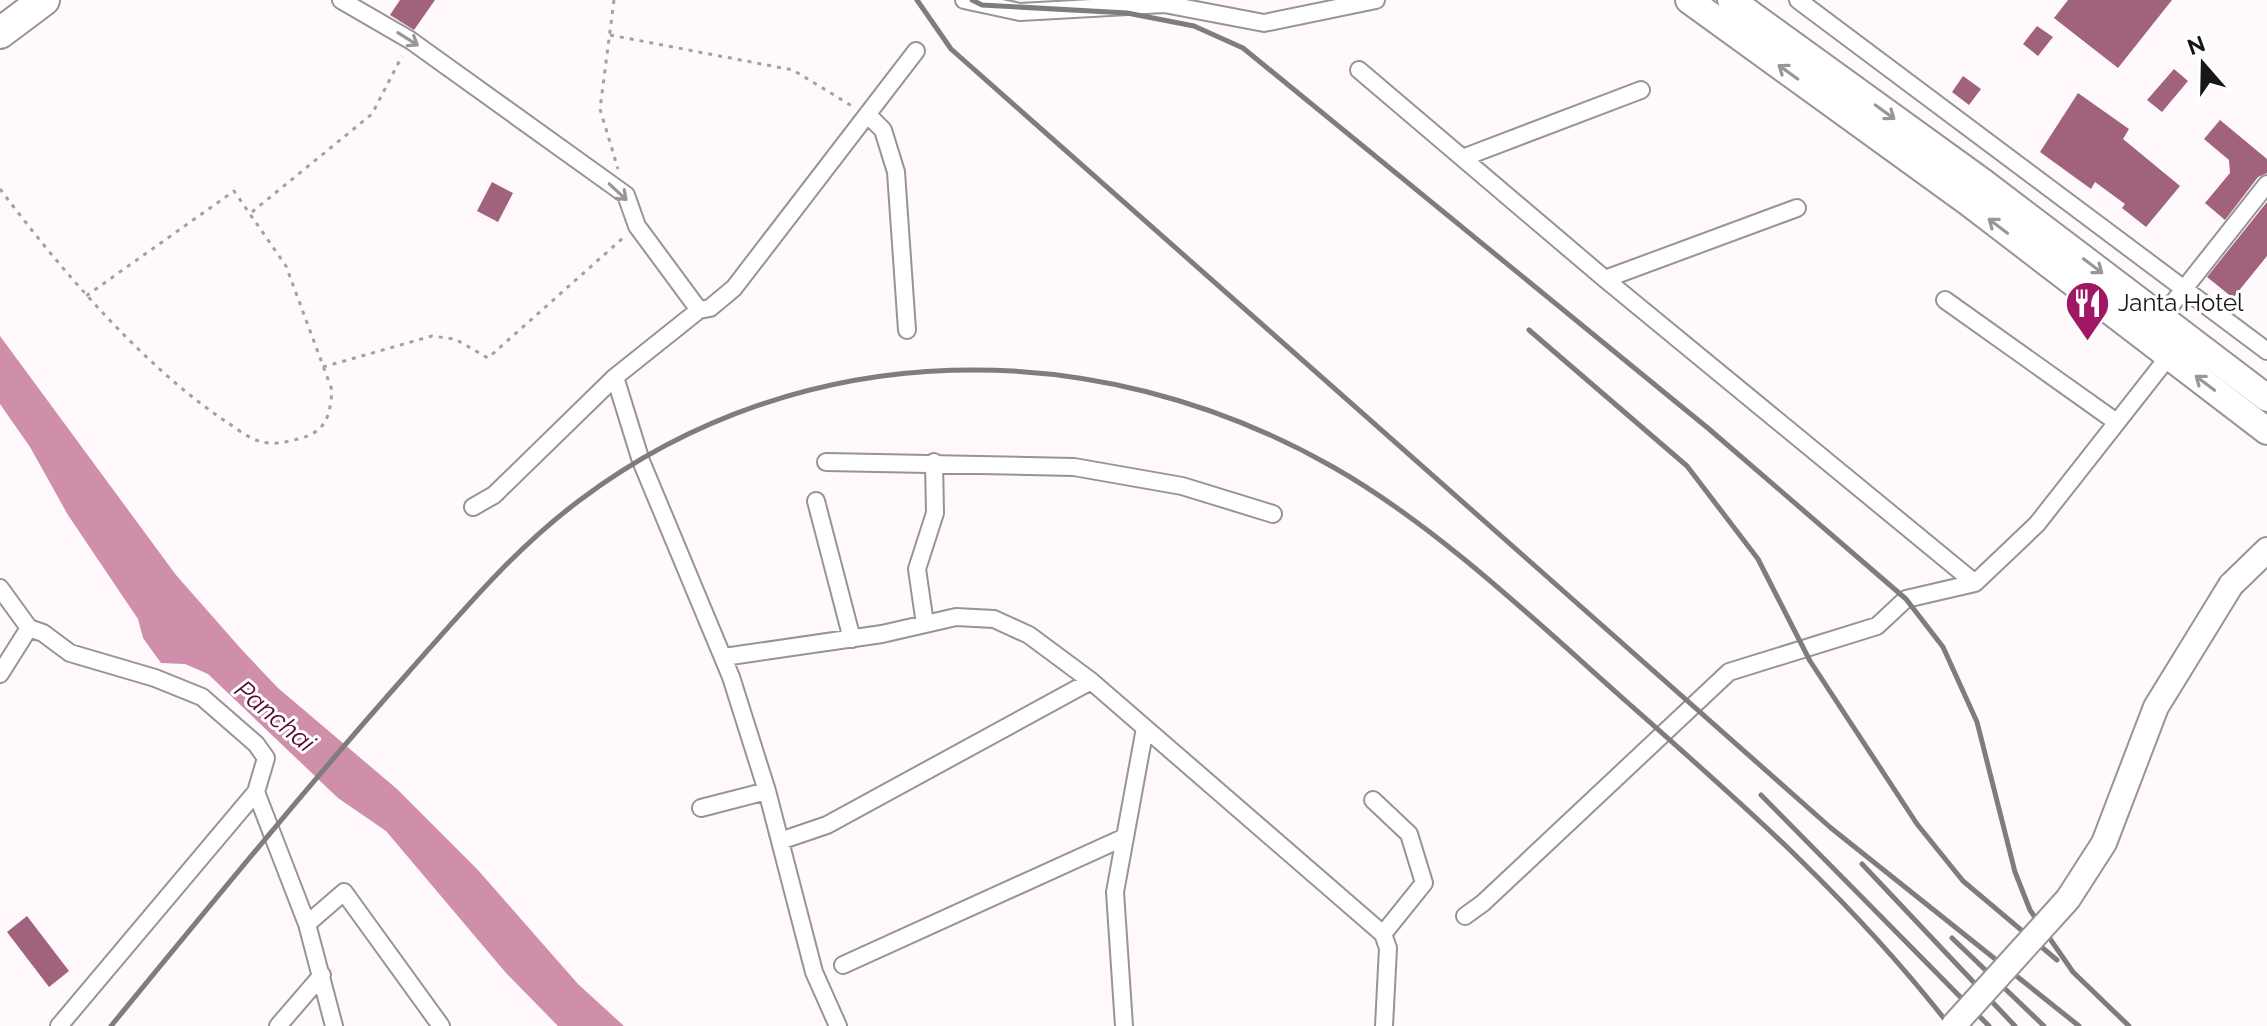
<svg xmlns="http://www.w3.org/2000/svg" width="2267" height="1026" font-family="Raleway,sans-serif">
	<rect width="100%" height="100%" fill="#fff9fb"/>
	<path fill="#cf8ea9" d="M0,336L176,575L242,650L278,688L397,789L477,869L578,984L624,1026H558L506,973L386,831L338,798L208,674L185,664L161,663L143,638L138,619L68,515L30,447L0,404Z"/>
	<path fill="#a0627d" d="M400,0H435L414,30L390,15Z
		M2068,0H2172L2118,68L2054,18Z
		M2037,26L2053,37L2038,56L2023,44Z
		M2174,69L2188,81L2162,112L2147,100Z
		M1963,76L1981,89L1969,105L1952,92Z
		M2078,93L2129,129L2123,139L2180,186L2146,227L2122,208L2125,204L2095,182L2091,189L2040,152Z
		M2220,120L2267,159V173L2258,177L2225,220L2205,203L2230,173L2229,160L2204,139Z
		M492,182L513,193L498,222L477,211Z
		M2267,202V256L2233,298L2207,277Z
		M27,916L69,971L49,987L7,932Z"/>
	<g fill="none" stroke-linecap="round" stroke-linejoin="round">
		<defs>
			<path id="street" d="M341,0L410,40L626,195L637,226L699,310
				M964,0L1020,12L1164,4L1264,23L1376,0
				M1798,0L2267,351
				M1359,70L1605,279L1975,583
				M869,116L883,130L896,172L907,330
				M1465,157L1641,90
				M1605,279L1797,208
				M1945,300L2115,421
				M2161,318L2267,184
				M615,377L641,461L731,677L767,791L814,972L838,1026
				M826,462L1074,467L1182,486L1273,514
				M816,501L852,639
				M473,507L494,495L615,377L699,310L710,308L734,288L916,51
				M0,588L29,628L43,633L70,653L155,678L202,697L256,744L266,758L256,792L307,924L334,1026
				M925,624L917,569L935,513L934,462
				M724,657L882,634L956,617L994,619L1029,635L1091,681L1383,934L1388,948L1384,1026
				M0,674L29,628
				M1373,800L1409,834L1424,883L1383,934
				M701,808L767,791
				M780,841L827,825L1091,681
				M1465,916L1483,903L1729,672L1877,626L1906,599L1975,583L2037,524L2169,356
				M307,924L344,892L441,1026
				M843,965L1125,837
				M59,1026L256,792
				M278,1026L322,975
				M1124,1026L1115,892L1145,728"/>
			<path id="secondary" d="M2231,585L2267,550"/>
			<path id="primary" d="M1689,0L1968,202L2267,431
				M1731,0L1984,183L2267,398"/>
			<path id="highway" d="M0,33L44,0"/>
		</defs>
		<use href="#street" stroke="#989394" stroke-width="20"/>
		<use href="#secondary" stroke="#989394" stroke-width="28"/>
		<use href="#primary" stroke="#989394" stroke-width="30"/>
		<use href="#highway" stroke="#989394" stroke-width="34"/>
		<path stroke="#a4a0a1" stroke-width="3" stroke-dasharray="4 6" stroke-linecap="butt" d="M614,0L600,109L618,169
			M610,35L793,70L852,106
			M0,189C61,270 141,364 225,421C236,428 249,439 262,442C273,445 286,442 298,439C326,432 330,417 332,390L286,266L234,191L86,296
			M252,212L372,114L402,56
			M323,367L432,336L455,339L488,358L623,238"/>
		<use href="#street" stroke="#fff" stroke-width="16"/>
		<use href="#secondary" stroke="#fff" stroke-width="24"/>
		<use href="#primary" stroke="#fff" stroke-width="26"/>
		<use href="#highway" stroke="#fff" stroke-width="30"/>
		<path stroke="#7f7c7d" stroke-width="5" d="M917,0L951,49L1831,828L2079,1026
			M972,0L982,5L1127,13L1194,26L1243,48L1709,429L1906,599L1943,647L1977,722L2015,872L2030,910L2073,972L2129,1026
			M1529,330L1687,466L1758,559L1810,661L1917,824L1963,881L2057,960
			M1761,795L1989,1026
			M1862,864L2015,1026
			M1952,938L2044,1026
			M111,1026C208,908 305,789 406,675C461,613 513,550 580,500C802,333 1096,332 1333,467C1437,526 1538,623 1627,702C1746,807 1852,900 1950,1026"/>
		<defs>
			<path id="secondary-bridge" d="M1953,1026L2068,899L2104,843L2156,707L2231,585"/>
		</defs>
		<use href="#secondary-bridge" stroke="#989394" stroke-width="28" stroke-linecap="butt"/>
		<use href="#secondary-bridge" stroke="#fff" stroke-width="24"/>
	</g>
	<defs><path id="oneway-shaft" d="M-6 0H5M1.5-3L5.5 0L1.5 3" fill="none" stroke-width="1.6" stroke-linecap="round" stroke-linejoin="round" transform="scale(2)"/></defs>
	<g stroke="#979797">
		<use href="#oneway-shaft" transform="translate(408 39) rotate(32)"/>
		<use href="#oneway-shaft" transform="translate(1788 72) rotate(-144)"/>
		<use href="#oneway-shaft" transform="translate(1885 112) rotate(36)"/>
		<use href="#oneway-shaft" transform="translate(618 192) rotate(43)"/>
		<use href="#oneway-shaft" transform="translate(1998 226) rotate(-143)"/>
		<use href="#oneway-shaft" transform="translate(2093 266) rotate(37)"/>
		<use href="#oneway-shaft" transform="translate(2205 383) rotate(-143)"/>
	</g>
	<defs>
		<symbol id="restaurant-pin" viewBox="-11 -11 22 30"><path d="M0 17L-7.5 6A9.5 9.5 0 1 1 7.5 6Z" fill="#a01764" stroke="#fff"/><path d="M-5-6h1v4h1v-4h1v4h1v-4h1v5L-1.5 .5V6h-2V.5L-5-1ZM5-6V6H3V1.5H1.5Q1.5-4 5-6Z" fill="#fff"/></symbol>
	</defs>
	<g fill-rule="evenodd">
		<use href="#restaurant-pin" x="2062" y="278" width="51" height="69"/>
	</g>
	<g text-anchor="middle" stroke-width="6" stroke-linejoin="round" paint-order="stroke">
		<g font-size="24" fill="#181717" stroke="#fff" text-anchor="start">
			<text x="2118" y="311">Janta Hotel</text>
		</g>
		<g font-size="26" font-style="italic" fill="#580835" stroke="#fff">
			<text transform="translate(275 716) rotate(40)" y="9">Panchai</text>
		</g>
	</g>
	<g transform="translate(2203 64) rotate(340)" stroke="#ffffff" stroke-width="6" paint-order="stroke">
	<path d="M0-6L14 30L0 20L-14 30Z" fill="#181717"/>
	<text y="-12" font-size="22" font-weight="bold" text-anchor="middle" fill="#181717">N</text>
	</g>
</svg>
